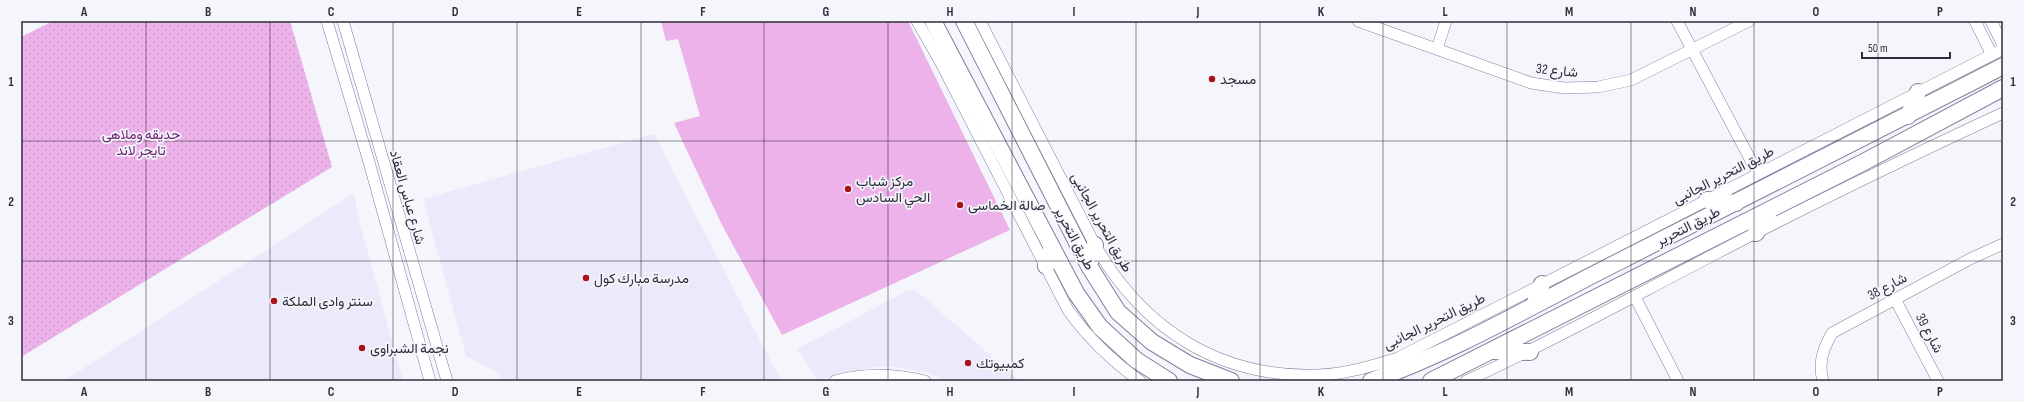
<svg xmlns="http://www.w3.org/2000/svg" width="2024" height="402" font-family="'Sofia Sans Condensed',Vazirmatn,sans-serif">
	<defs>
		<pattern id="park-dots" width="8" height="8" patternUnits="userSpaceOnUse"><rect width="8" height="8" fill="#edb2ea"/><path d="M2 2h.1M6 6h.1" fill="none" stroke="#cc99c9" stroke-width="1.8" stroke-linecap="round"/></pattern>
	</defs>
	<rect width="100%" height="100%" fill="#f5f5fc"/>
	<path fill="#ebeafa" d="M654,134L781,381H502L499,373L466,356L423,199Z
		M354,193L359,220L403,381H64Z
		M914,290L920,294L1020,381H949L924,372L889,366L873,367L818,380L797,349L907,291Z"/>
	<path fill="#edb2ea" d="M661,21H908L1010,230L782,335L722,225L674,123L700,116L678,39L666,41Z"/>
	<path fill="url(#park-dots)" d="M53,21H290L332,167L21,357V37Z"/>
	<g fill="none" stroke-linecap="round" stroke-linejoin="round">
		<defs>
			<path id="street" d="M327,21L369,162L430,381
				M343,21L447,381
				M917,21L940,61L1068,310C1088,338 1112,361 1140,381
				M980,21L1095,245C1143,329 1219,378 1318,375C1346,374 1372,366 1398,358L2003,49
				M1358,21L1531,83L1564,88L1598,87L1631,80L1749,21
				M1677,21L1758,174
				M1975,21L1992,55
				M1991,21L2003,45
				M1437,49L1446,21
				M1635,297L1678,381
				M1895,299L1938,381
				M835,381C864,373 896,374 925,381
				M1466,381C1551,342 1632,297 1715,254C1809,205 1906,158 2003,113
				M1823,381C1818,363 1823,349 1832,333L1972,258L2003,244"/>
			<path id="secondary" d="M933,21L1076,293L1100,327L1136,360L1169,381
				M964,21L1089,266L1118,312L1152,342L1190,365L1231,381
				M1908,116L1918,92
				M1707,200L1736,203
				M1756,233L1771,209
				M1046,266L1052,247
				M1089,266L1095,245
				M1534,305L1542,284
				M1493,351L1530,352
				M1371,381C1458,350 1538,302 1620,261C1748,196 1876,132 2003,66
				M1431,381L1864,162L2003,88"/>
		</defs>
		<use href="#street" stroke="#827f9e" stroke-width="12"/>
		<use href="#secondary" stroke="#827f9e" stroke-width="18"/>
		<use href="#street" stroke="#fff" stroke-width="11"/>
		<use href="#secondary" stroke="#fff" stroke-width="16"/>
	</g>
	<path fill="none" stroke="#2e2d3a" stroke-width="1" stroke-opacity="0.55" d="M146,21V381M270,21V381M393,21V381M517,21V381M641,21V381M764,21V381M888,21V381M1012,21V381M1136,21V381M1260,21V381M1383,21V381M1507,21V381M1631,21V381M1754,21V381M1878,21V381M21,141H2003M21,261H2003"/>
	<g fill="#a8121c" stroke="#f5f5fc" stroke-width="1.5">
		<circle cx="1212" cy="79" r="4"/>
		<circle cx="848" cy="189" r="4"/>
		<circle cx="960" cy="205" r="4"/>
		<circle cx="586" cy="278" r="4"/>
		<circle cx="274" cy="301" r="4"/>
		<circle cx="362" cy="348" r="4"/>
		<circle cx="968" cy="363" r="4"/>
	</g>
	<g text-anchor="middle" stroke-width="3.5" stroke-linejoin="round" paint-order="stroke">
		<g font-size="14" fill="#2e2d3a" stroke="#f5f5fc">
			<text transform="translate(1557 70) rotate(6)" y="5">شارع 32</text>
			<text transform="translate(1723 175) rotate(-27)" y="5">طريق التحرير الجانبى</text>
			<text transform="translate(408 197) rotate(74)" y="5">شارع عباس العقاد</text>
			<text transform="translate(1102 222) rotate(61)" y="5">طريق التحرير الجانبى</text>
			<text transform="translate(1688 226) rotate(-27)" y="5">طريق التحرير</text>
			<text transform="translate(1075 238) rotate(62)" y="5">طريق التحرير</text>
			<text transform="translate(1887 286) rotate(-28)" y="5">شارع 38</text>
			<text transform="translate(1434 321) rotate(-26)" y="5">طريق التحرير الجانبى</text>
			<text transform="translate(1930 333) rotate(62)" y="5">شارع 39</text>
		</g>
		<g font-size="14" fill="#2e2d3a" stroke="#f5f5fc" text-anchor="start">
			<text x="1220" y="84">مسجد</text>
			<text x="856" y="186">مركز شباب<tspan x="856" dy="16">الحي السادس</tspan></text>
			<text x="968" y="210">صالة الخماسى</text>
			<text x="594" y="283">مدرسة مبارك كول</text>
			<text x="282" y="306">سنتر وادى الملكة</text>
			<text x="370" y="353">نجمة الشبراوى</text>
			<text x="976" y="368">كمبيوتك</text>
		</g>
		<g font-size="14" fill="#6e226f" stroke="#f5f5fc">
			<text x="141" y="139">حديقه وملاهى<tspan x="141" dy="16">تايجر لاند</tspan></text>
		</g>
	</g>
	<rect width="2024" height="402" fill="none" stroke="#f5f5fc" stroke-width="44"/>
	<path d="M1862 52v6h88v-6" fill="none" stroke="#2e2d3a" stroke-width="2"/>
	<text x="1868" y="52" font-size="12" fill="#2e2d3a" stroke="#f5f5fc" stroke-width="3" paint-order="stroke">50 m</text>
	<rect x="22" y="22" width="1980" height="358" fill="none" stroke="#2e2d3a" stroke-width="1.5"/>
	<g font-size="13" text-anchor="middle" font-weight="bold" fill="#2e2d3a">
		<text x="84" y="16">A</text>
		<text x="208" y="16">B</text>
		<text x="331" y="16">C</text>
		<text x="455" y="16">D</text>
		<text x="579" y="16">E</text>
		<text x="703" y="16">F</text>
		<text x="826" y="16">G</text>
		<text x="950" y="16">H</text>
		<text x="1074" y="16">I</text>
		<text x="1198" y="16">J</text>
		<text x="1321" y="16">K</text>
		<text x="1445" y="16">L</text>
		<text x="1569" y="16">M</text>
		<text x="1693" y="16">N</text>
		<text x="1816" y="16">O</text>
		<text x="1940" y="16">P</text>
		<text x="11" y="86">1</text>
		<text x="2013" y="86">1</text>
		<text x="11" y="206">2</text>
		<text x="2013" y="206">2</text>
		<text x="11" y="325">3</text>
		<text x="2013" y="325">3</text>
		<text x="84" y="396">A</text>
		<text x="208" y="396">B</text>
		<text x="331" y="396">C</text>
		<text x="455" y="396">D</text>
		<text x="579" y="396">E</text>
		<text x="703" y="396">F</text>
		<text x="826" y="396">G</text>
		<text x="950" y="396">H</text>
		<text x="1074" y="396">I</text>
		<text x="1198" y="396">J</text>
		<text x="1321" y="396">K</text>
		<text x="1445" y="396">L</text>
		<text x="1569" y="396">M</text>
		<text x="1693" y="396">N</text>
		<text x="1816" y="396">O</text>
		<text x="1940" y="396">P</text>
	</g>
</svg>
